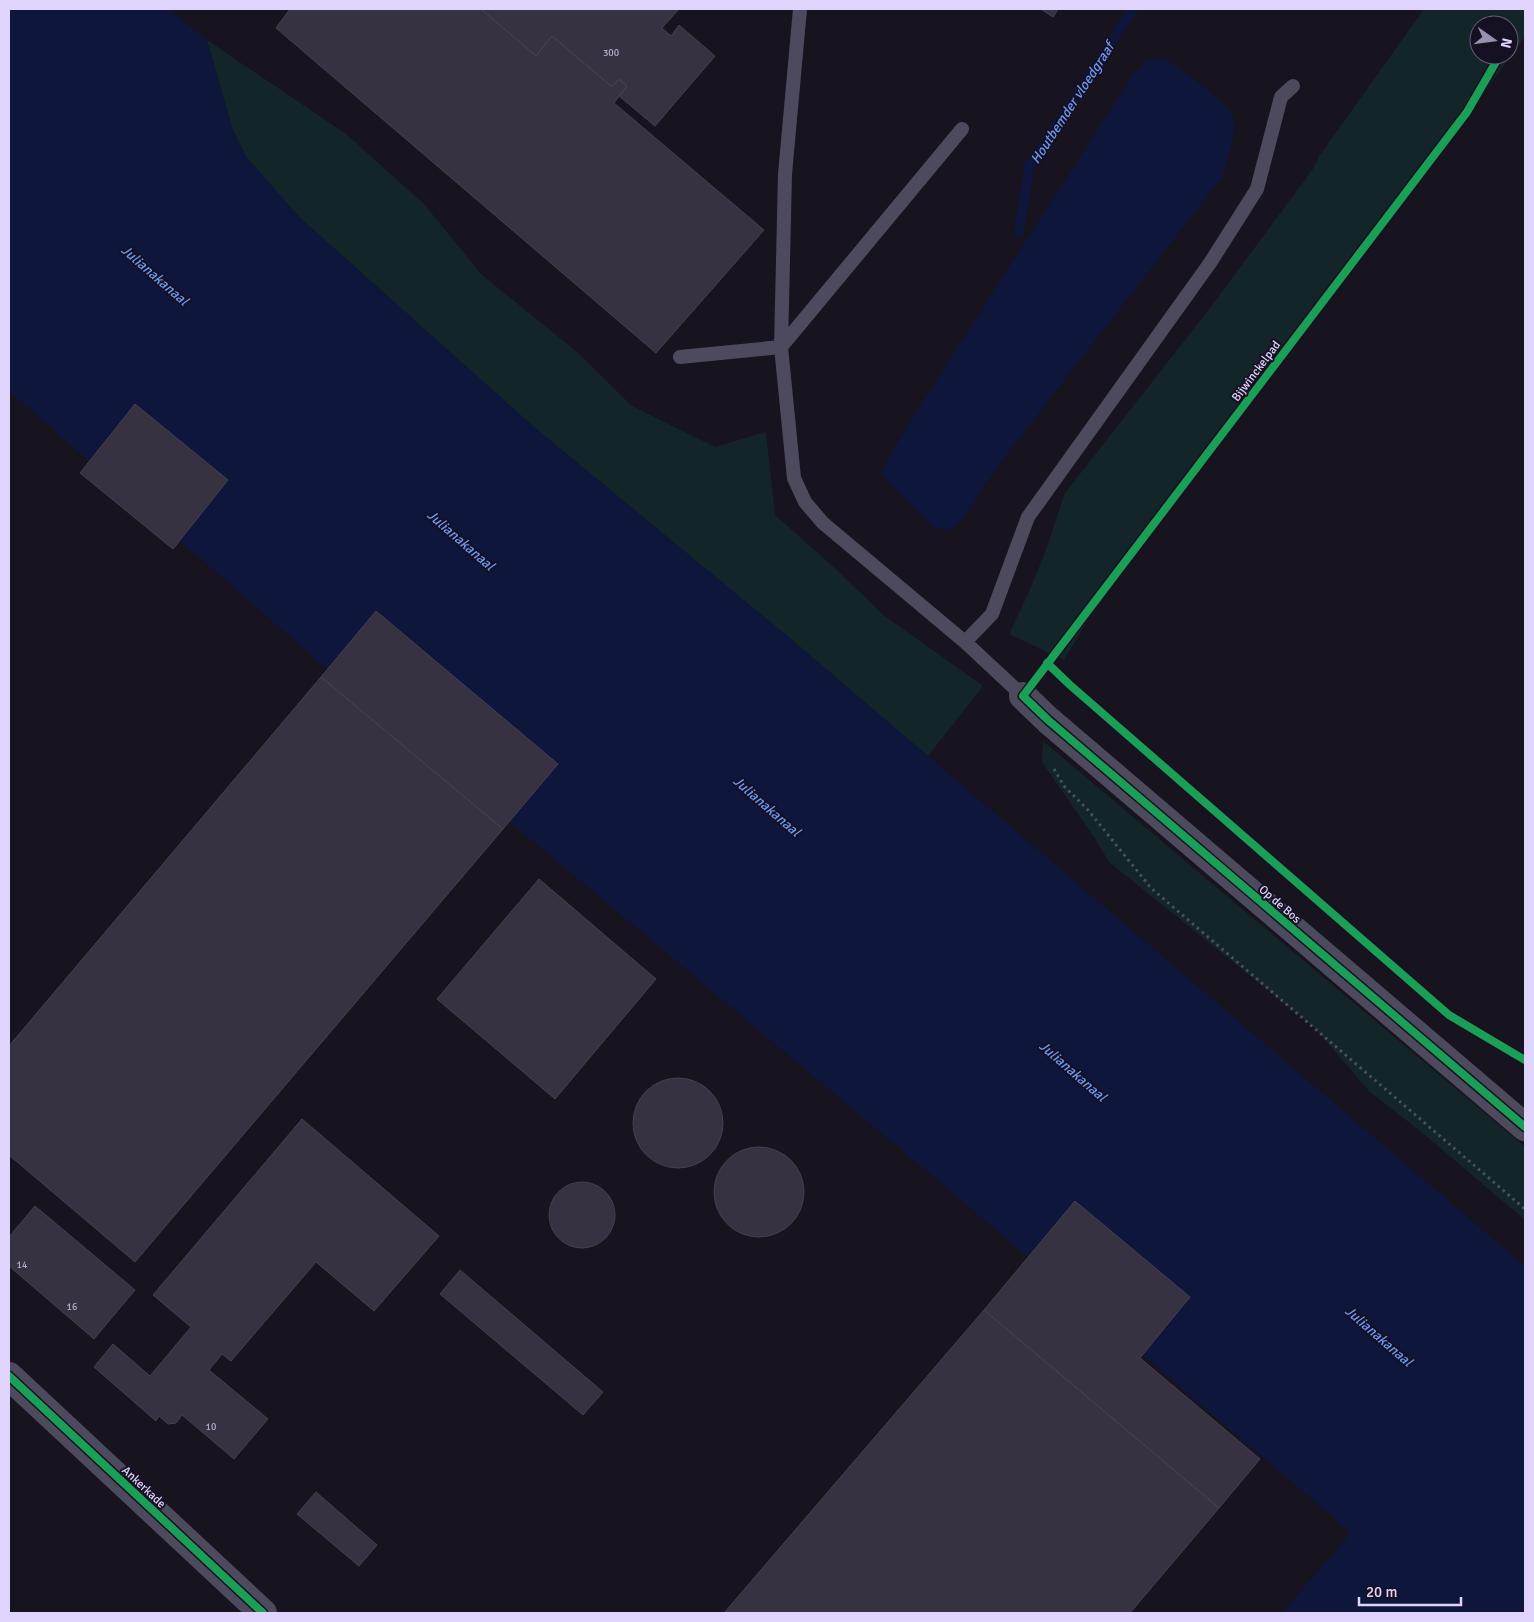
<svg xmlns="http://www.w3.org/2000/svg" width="1534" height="1622" font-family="Signika,sans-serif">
	<rect width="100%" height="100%" fill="#17141f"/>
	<path fill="#14252a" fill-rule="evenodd" d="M1424,9H1525V36L1428,171L1087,621L1064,660L1009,634L1029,592L1046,550L1065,493L1207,312L1313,169L1320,155ZM1479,25H1509V55H1479Z
		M207,40L346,134L424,204L482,275L577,352L632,406L715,447L766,432L775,515L837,570L882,614L983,686L928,756L792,640L535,428L299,217L246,157L232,128Z
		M1043,741L1525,1147V1220L1425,1135L1369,1091L1315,1028L1109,862L1094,837L1042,762Z"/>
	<path fill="#0e163b" d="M9,9H169L207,40L232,128L246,157L299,217L535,428L792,640L1525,1266V1613H1282L1346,1539L1348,1530L935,1178L318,661L9,391Z
		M1165,58C1177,67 1231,105 1233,116C1237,136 1227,158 1222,177L998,466L958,525L951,530L934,528L880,473L911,420L1134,73L1147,61Z"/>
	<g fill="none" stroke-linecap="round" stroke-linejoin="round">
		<path stroke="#0e163b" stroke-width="10" d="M1019,232L1029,167L1133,9"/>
	</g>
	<path fill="#373241" stroke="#453f52" d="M290,9H481L536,56L552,36L612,87L619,79L627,86L614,103L764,230L656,353L276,28Z
		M481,9H676L678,10L662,28L671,36L679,25L715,56L655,126L619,96L627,86L619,79L612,87L552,36L536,56Z
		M1041,9H1058L1053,17Z
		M135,404L228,480L173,549L80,473Z
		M376,611L558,764L503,829L321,677Z
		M321,677L503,829L135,1262L9,1155V1046Z
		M539,879L656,979L555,1099L437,999Z
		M633 1123a45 45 0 1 1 90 0a45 45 0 1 1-90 0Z
		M302,1119L439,1236L374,1311L316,1262L231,1361L222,1354L209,1370L268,1419L234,1459L182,1415L176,1423L168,1424L159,1416L156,1421L94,1367L113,1344L150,1376L191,1327L153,1295Z
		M714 1192a45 45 0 1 1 90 0a45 45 0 1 1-90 0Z
		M549 1215a33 33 0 1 1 66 0a33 33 0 1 1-66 0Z
		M1075,1201L1190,1297L1140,1358L1260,1459L1219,1508L984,1310Z
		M35,1206L135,1290L94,1339L9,1266V1237Z
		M460,1270L603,1392L583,1415L440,1294Z
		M984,1310L1219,1508L1130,1613H724Z
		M316,1492L377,1545L359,1566L297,1514Z"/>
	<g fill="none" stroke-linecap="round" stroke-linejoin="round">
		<path stroke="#495060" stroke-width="3" stroke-dasharray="2.5 4" stroke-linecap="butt" d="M1054,769L1064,786L1088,810L1151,888L1525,1209"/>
		<path stroke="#4e4a5e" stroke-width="14" d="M800,9L785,174L781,347L794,478L805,502L823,523L965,642L1023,696
			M680,357L781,347L962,129
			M965,642L992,614L1028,517L1210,263L1257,189L1281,97L1293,86"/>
		<path stroke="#4e4a5e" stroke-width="28" d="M1023,696L1048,720L1525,1127
			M9,1376L263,1613"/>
		<defs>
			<path id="cycleway" d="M1500,55L1467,112L1023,696L1048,720L1525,1127
				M1047,663L1070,685L1449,1015L1525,1060
				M9,1376L263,1613"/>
		</defs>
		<use href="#cycleway" stroke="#161023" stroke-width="11"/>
		<use href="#cycleway" stroke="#1a9f57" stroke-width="8"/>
	</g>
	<g text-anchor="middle" stroke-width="4" stroke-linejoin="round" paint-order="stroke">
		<g font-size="10" fill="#b6accd">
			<text x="611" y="56">300</text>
			<text x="22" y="1268">14</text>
			<text x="72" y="1310">16</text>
			<text x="211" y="1430">10</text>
		</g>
		<g font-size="12" fill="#e0d4fc" stroke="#161023">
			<text transform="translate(1256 371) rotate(-53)" y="4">Bijwinckelpad</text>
			<text transform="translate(1280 904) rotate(41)" y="4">Op de Bos</text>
			<text transform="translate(144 1487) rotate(43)" y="4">Ankerkade</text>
		</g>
		<g font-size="14" font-style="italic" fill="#6a9bf4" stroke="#161023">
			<text transform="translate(1072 103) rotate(-57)" y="5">Houtbemder vloedgraaf</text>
			<text transform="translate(155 275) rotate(41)" y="5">Julianakanaal</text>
			<text transform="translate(461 540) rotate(41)" y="5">Julianakanaal</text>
			<text transform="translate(767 806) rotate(41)" y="5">Julianakanaal</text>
			<text transform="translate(1073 1071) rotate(41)" y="5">Julianakanaal</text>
			<text transform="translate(1379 1336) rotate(41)" y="5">Julianakanaal</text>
		</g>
	</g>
	<rect width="1534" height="1622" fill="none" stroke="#e0d4fc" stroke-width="20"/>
	<g transform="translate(1494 40) rotate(104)"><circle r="24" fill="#161023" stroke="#675e7a"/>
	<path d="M0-4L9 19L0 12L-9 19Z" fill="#9a91af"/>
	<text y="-8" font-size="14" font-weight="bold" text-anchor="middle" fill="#e0d4fc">N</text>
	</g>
	<path d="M1359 1597v8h102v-8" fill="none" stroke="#e0d4fc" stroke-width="2.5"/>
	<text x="1366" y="1597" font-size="15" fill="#e0d4fc" stroke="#161023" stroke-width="4" paint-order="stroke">20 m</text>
</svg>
